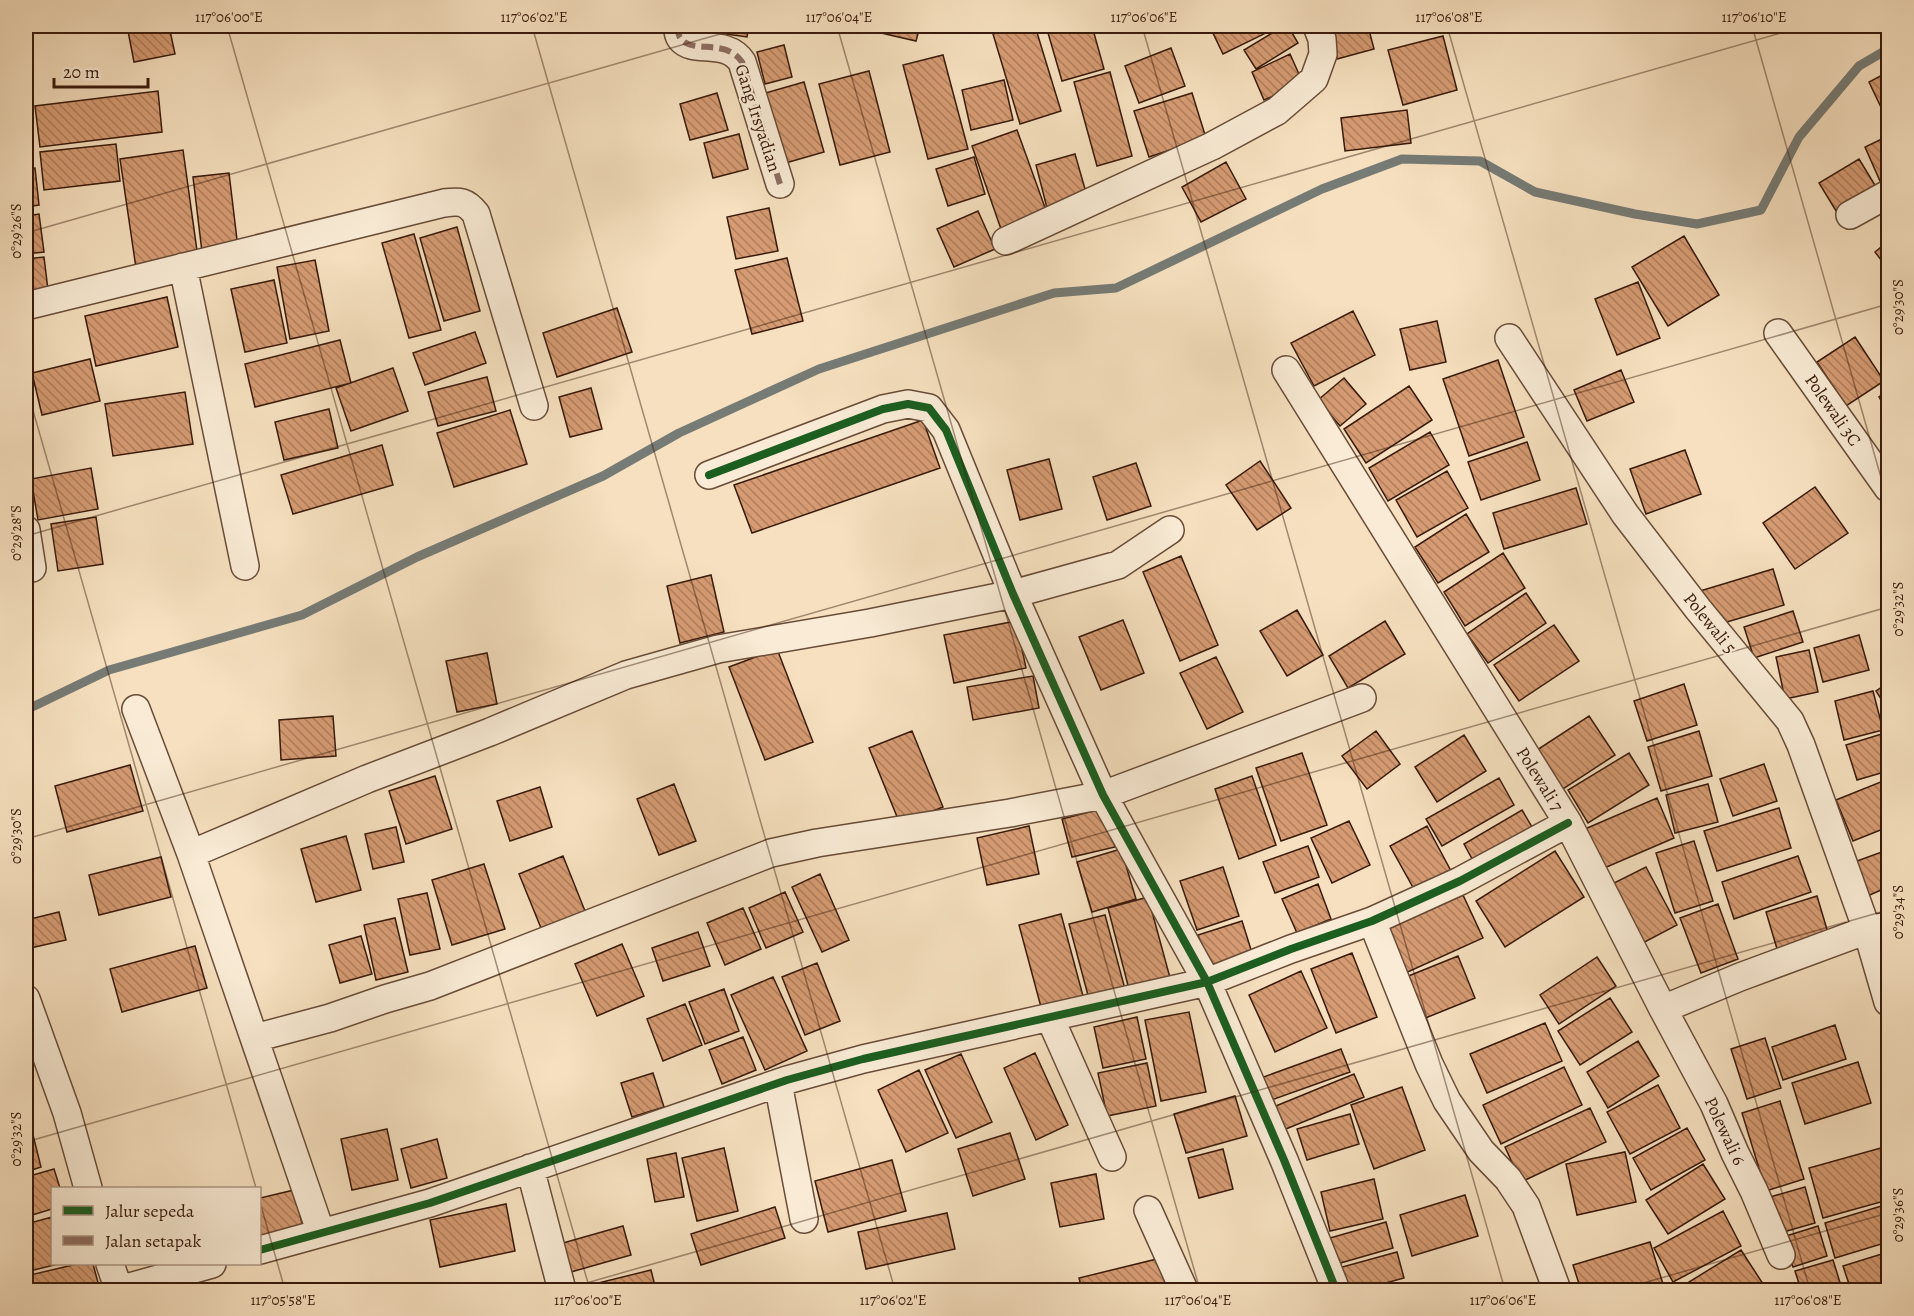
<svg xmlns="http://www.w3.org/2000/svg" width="1914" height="1316" font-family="Alegreya,serif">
	<defs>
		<pattern id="building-back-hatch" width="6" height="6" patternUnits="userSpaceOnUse" patternTransform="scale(1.5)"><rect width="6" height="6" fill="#d69b73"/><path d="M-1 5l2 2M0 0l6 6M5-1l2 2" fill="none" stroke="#af7e5d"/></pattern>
	</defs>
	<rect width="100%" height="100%" fill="#f6e0bf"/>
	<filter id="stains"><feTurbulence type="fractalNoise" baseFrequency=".00333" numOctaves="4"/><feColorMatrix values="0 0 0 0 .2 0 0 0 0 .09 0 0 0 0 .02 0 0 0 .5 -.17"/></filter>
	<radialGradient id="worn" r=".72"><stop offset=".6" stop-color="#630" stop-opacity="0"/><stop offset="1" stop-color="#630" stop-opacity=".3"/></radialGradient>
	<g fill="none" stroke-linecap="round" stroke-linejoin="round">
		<path stroke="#767b75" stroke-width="9" d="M26,710L109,670L302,615L417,557L603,476L679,433L819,369L1054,293L1116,288L1322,189L1402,159L1480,161L1535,192L1635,214L1697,224L1761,210L1799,137L1859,66L1888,49"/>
	</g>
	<path fill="url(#building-back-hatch)" stroke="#381a0b" stroke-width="1.5" d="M127,26H169L175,54L134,62Z
		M683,26H749L747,37L682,28Z
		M771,26H827L772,32Z
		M851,26H920L916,41Z
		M1020,26H1035L1061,111L1020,124L993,34Z
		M1046,26H1092L1104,69L1062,81Z
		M1223,26H1275L1276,28L1223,54L1212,31Z
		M1284,26H1288L1298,43L1256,69L1244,50Z
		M1328,26H1368L1374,49L1337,59Z
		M1443,36L1457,90L1403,105L1388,50Z
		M784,45L792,77L765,84L757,52Z
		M1171,48L1185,86L1139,103L1125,66Z
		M1290,54L1303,83L1264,100L1252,72Z
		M943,55L968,149L928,159L903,65Z
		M869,71L890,152L840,165L819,84Z
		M1110,72L1132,156L1097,166L1074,82Z
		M1888,72V122L1869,82Z
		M1004,80L1013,120L971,130L962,90Z
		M804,82L824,152L782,164L762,94Z
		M158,91L162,132L40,147L35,106Z
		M717,93L728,130L690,140L680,104Z
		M1192,93L1206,138L1149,157L1134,111Z
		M1407,110L1411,143L1345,151L1341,118Z
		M1017,130L1047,213L1001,229L972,146Z
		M739,134L748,169L713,178L704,143Z
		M1888,136V196L1887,197L1865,147Z
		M31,142L33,161L26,162V143Z
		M116,144L120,181L44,190L40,152Z
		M183,150L198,258L136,268L120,159Z
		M1075,154L1087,196L1047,208L1036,165Z
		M974,157L985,194L948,206L936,169Z
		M1859,159L1887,205L1847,229L1819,183Z
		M1226,162L1246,199L1201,222L1182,187Z
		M35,168L39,205L26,207V169Z
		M229,173L238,248L202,252L193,177Z
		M769,208L778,251L736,259L727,217Z
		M978,211L995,249L954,267L937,229Z
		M39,214L44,252L26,254V216Z
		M457,227L480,311L444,321L420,238Z
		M414,234L441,330L409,338L382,243Z
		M1684,236L1719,295L1668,326L1632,267Z
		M1888,241V269L1875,252Z
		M44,257L49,298L26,301V259Z
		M787,258L803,321L752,334L735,270Z
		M315,260L329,331L290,339L277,267Z
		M274,280L287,343L245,352L231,289Z
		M1638,282L1660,338L1617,355L1595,299Z
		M167,297L178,347L96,366L85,316Z
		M617,308L632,352L557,377L543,333Z
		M1353,311L1375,355L1314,386L1291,343Z
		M1437,321L1446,362L1410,370L1400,329Z
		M475,332L486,363L425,385L413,353Z
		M1855,337L1884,381L1846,406L1817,362Z
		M340,340L351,383L255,407L245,364Z
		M90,359L100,401L42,415L32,373Z
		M1498,360L1524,437L1469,456L1443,379Z
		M393,368L408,411L351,431L336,388Z
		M1621,370L1634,402L1587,421L1574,390Z
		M487,377L496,411L438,426L428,392Z
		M1344,378L1366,404L1340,426L1318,400Z
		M1409,386L1432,420L1366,463L1344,429Z
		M591,388L602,429L570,437L559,397Z
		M1888,390V412L1879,397Z
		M185,392L193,444L113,456L105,404Z
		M329,409L338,448L284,460L275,422Z
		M510,410L527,464L454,487L437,433Z
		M923,420L940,468L752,533L734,485Z
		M1430,432L1449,465L1388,501L1369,468Z
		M1527,442L1540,480L1481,500L1468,462Z
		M382,445L393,485L293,514L281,475Z
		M1685,450L1701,494L1646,514L1630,469Z
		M1049,459L1062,509L1020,520L1007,470Z
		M1260,461L1291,508L1257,530L1226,485Z
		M1136,463L1151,506L1107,520L1093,477Z
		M91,468L98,509L38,520L31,479Z
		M1447,471L1468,508L1417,537L1396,500Z
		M1815,487L1848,533L1795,569L1763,523Z
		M1576,488L1587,524L1504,549L1493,513Z
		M1466,514L1489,552L1438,583L1415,547Z
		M96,517L103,564L58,571L51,524Z
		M1503,553L1525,588L1465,626L1444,592Z
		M1181,556L1218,645L1180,661L1143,572Z
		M1773,569L1784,605L1710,627L1700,591Z
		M711,575L724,632L680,643L667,586Z
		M1526,593L1546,623L1488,663L1467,634Z
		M1297,610L1323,655L1287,676L1260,631Z
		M1793,611L1803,642L1754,658L1744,627Z
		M1123,620L1144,673L1101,690L1079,637Z
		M1016,621L1026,668L954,683L944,635Z
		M1385,621L1405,654L1348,688L1329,656Z
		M1554,625L1579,661L1519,701L1494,665Z
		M1859,635L1869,670L1823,682L1814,648Z
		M777,649L813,742L765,760L729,667Z
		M1809,650L1818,692L1785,699L1776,657Z
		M487,653L497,704L457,712L446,661Z
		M1216,657L1243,712L1207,729L1180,673Z
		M1033,676L1039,708L973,720L967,687Z
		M1888,683V710L1876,691Z
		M1684,684L1697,725L1647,741L1634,701Z
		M1873,691L1883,730L1844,740L1835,701Z
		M333,716L336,756L281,760L279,720Z
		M1589,716L1615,755L1563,789L1537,750Z
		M912,731L943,807L900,824L869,748Z
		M1376,731L1400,764L1367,789L1342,756Z
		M1699,731L1712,776L1661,791L1648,747Z
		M1888,732V771L1857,780L1846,745Z
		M1464,735L1486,771L1437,802L1415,767Z
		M1302,753L1327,825L1281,841L1256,768Z
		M1629,753L1649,785L1588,823L1568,790Z
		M1764,764L1777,801L1733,816L1720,779Z
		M130,765L143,811L67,832L55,786Z
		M435,776L452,829L406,844L389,791Z
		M1252,776L1276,845L1239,859L1215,789Z
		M1499,778L1514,805L1442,846L1426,819Z
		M1888,779V827L1853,841L1836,800Z
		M674,784L696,841L659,855L637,799Z
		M1708,784L1718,822L1675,833L1666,795Z
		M540,787L552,827L510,841L497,801Z
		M1657,798L1674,838L1602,869L1585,829Z
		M1105,808L1115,847L1072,857L1062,819Z
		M1779,808L1791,848L1717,871L1704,831Z
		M1522,810L1535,832L1476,866L1464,844Z
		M1349,821L1370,865L1332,883L1311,838Z
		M1029,826L1039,874L987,885L977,838Z
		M1427,826L1451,871L1415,891L1390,846Z
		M396,827L404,862L373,869L365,834Z
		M346,836L361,890L316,902L301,849Z
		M1694,841L1713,901L1675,913L1656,853Z
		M1308,846L1319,877L1275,893L1263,862Z
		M1121,849L1136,899L1092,912L1077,862Z
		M1887,850L1888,887L1863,898L1849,864Z
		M1555,851L1584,897L1505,947L1476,901Z
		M563,856L585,911L541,928L519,874Z
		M1798,856L1811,892L1734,919L1722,882Z
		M161,857L171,897L99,915L89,875Z
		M484,864L505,929L452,945L432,880Z
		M1223,867L1239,916L1197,930L1180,881Z
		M1646,867L1677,925L1639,945L1608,886Z
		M820,874L849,940L822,952L792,887Z
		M1318,884L1331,919L1297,933L1282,899Z
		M785,892L803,932L766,948L749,908Z
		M427,893L440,949L410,955L398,899Z
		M1463,895L1483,938L1401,975L1381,932Z
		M1817,896L1829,936L1778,952L1766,912Z
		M1148,897L1172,985L1131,997L1108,908Z
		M1718,904L1738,959L1701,973L1680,918Z
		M743,908L761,949L725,965L707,923Z
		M59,912L66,940L26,949V920Z
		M1061,914L1083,996L1041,1007L1019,925Z
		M1105,915L1125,989L1089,999L1069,924Z
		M395,918L408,972L376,980L364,925Z
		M1242,921L1253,956L1210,970L1198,935Z
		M698,932L710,966L663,981L652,948Z
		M361,936L372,974L340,983L329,945Z
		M622,944L644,996L597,1016L575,964Z
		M195,946L207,988L122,1012L110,969Z
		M1352,953L1377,1017L1336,1033L1311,969Z
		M1458,956L1475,998L1418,1021L1401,979Z
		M1597,957L1616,986L1559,1024L1540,995Z
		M817,963L840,1021L805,1035L782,977Z
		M1301,971L1327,1028L1275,1052L1249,995Z
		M773,977L807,1051L765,1070L731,995Z
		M724,989L739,1031L705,1044L689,1002Z
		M1610,998L1632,1032L1580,1065L1558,1031Z
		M685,1004L702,1045L663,1061L647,1019Z
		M1189,1012L1206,1092L1161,1101L1145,1020Z
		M1137,1017L1146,1059L1103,1068L1094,1027Z
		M1545,1023L1562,1061L1487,1093L1470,1054Z
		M1835,1025L1846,1059L1783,1080L1772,1047Z
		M743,1037L756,1070L722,1084L709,1050Z
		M1765,1038L1781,1088L1747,1099L1731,1049Z
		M1638,1041L1659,1076L1608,1108L1587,1072Z
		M1341,1049L1350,1072L1266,1102L1258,1079Z
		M1035,1053L1068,1125L1036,1140L1004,1068Z
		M961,1054L992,1122L956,1138L925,1070Z
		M1858,1062L1871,1103L1805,1124L1792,1083Z
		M1147,1063L1156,1106L1107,1116L1098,1073Z
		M1564,1067L1582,1105L1501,1144L1483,1105Z
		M919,1070L948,1133L906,1152L878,1090Z
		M653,1073L664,1107L632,1117L621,1083Z
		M1354,1074L1364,1097L1281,1131L1271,1108Z
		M1658,1085L1680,1128L1630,1154L1607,1112Z
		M1402,1087L1425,1150L1374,1169L1351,1105Z
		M1235,1096L1247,1136L1186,1153L1174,1114Z
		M1780,1101L1804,1179L1766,1191L1742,1113Z
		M1590,1108L1606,1142L1521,1182L1505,1147Z
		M1350,1114L1359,1144L1307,1160L1297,1129Z
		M30,1123L41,1167L26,1172V1124Z
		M1687,1128L1705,1160L1651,1190L1633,1158Z
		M387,1129L398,1180L352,1190L341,1139Z
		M1010,1133L1025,1179L973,1196L958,1149Z
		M437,1139L447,1178L411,1188L401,1149Z
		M1888,1146V1200L1823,1218L1809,1168Z
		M724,1148L738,1211L697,1221L682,1158Z
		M1223,1149L1233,1189L1199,1198L1188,1158Z
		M1625,1152L1636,1202L1577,1215L1566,1164Z
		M676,1153L684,1197L655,1202L647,1159Z
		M892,1160L906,1211L828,1232L815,1181Z
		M1703,1164L1725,1199L1668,1234L1646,1200Z
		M54,1169L60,1188H52V1209L26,1217V1177Z
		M1096,1174L1104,1219L1060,1227L1051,1183Z
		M1374,1179L1383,1219L1330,1231L1321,1192Z
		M1805,1187L1815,1223L1780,1233L1770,1197Z
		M294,1190L304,1232L260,1242V1198Z
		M1465,1195L1478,1236L1412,1256L1400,1215Z
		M506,1204L515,1251L440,1267L430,1220Z
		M1888,1204V1242L1835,1258L1825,1223Z
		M775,1207L785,1238L701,1265L691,1234Z
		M1723,1211L1741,1246L1673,1282L1654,1248Z
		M947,1213L955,1249L866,1269L858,1232Z
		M52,1217V1264H58L26,1272V1224Z
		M1386,1222L1393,1248L1337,1264L1330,1238Z
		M623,1226L631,1255L571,1272L563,1243Z
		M1818,1226L1827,1256L1793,1267L1783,1237Z
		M1650,1242L1663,1284L1643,1290H1581L1573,1265Z
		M1741,1250L1765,1287L1759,1290H1676Z
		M1397,1252L1404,1278L1360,1290H1341L1335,1269Z
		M1888,1252V1290H1851L1843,1266Z
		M1161,1258L1169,1290H1082L1079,1278Z
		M1833,1260L1842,1289L1801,1290L1795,1271Z
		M77,1264H93L100,1290H26V1276Z
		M651,1270L656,1290H595L594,1284Z"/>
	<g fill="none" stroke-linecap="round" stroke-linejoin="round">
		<defs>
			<path id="street" d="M677,26C678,30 678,36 681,39C693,54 726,38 742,62L780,184
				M1850,215L1888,194
				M1006,241L1212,146L1277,111L1314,79L1323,54L1322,39L1317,26
				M183,267L245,566
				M26,306L444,203C460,201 466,201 476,214L534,406
				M1778,333L1888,488
				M1509,338L1625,514L1698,609L1790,721L1801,745L1867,930L1888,1002
				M1286,370L1568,823L1663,1009L1740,977L1867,930L1888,926
				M709,475L883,409L908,404L929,408L946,430L1013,594L1103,795L1207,982L1284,1160L1336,1290
				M26,530L32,568
				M136,709L191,854L321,1233
				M191,854L367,779L490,732L626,675L718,649L870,623L1013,594L1118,565L1170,530
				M1372,921L1429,1064L1447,1101L1481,1151L1508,1179L1526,1206L1557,1290
				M26,999L67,1113L88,1188
				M1663,1009L1714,1104L1735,1153L1754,1191L1781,1255
				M1050,1018L1112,1157
				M255,1038L330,1018L385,999L430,986L771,853L817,843L1010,813L1103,795L1362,698
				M778,1083L804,1219
				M530,1168L562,1290
				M1148,1210L1184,1290
				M260,1250L430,1203L787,1080L863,1059L1207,982L1291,949L1372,921L1460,881L1568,823
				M110,1264L119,1290
				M119,1290L212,1264"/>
		</defs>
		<use href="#street" stroke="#684c38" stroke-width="30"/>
		<use href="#street" stroke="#f9ebd5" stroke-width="27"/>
		<path stroke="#8d6e63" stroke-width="6" stroke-dasharray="12 6" stroke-linecap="butt" d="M677,26C678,30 678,36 681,39C693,54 726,38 742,62L780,184"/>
		<defs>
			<path id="cycleway" d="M709,475L883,409L908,404L929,408L946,430L1013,594L1103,795L1207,982L1284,1160L1336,1290
				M260,1250L430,1203L787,1080L863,1059L1207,982L1291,949L1372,921L1460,881L1568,823"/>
		</defs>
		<use href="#cycleway" stroke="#f9ebd5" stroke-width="11"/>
		<use href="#cycleway" stroke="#1b5e20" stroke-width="8"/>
	</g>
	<path fill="none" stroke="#381a0b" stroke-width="1.5" stroke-opacity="0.45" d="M227,26L590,1290M532,26L895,1290M837,26L1200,1290M1142,26L1505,1290M1447,26L1810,1290M1752,26L1888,502M26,233L748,26M26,386L256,1188M26,536L1805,26M26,839L1888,304M26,1142L1888,607M260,1202L285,1290M562,1290L1888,910M1619,1290L1888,1213"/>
	<g text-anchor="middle" stroke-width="4.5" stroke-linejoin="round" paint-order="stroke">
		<g font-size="18" fill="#381a0b" stroke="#f9ebd5">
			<text transform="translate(758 118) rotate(72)" y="6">Gang Irsyadian</text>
			<text transform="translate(1833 410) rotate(55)" y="6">Polewali 3C</text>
			<text transform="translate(1710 623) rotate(51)" y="6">Polewali 5</text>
			<text transform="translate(1540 779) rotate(58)" y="6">Polewali 7</text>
			<text transform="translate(1725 1131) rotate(65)" y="6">Polewali 6</text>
		</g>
	</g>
	<rect width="1914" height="1316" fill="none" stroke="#f6e0bf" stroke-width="66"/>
	<rect x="51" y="1187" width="210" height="78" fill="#f9ebd5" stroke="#ac9784" stroke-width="1.5"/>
	<rect x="63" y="1206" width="30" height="9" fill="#1b5e20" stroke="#ac9784" stroke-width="1.5"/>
	<text x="105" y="1217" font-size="18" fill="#381a0b">Jalur sepeda</text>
	<rect x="63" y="1236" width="30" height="9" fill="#8d6e63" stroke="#ac9784" stroke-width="1.5"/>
	<text x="105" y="1247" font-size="18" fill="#381a0b">Jalan setapak</text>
	<path d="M54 78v9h94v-9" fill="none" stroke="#381a0b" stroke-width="3"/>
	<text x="63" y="78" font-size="18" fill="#381a0b" stroke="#f9ebd5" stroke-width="4.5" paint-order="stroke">20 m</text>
	<rect x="33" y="33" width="1848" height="1250" fill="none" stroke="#381a0b" stroke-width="2"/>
	<g font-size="15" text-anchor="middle" fill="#381a0b">
		<text x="229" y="22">117°06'00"E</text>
		<text x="534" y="22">117°06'02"E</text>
		<text x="839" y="22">117°06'04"E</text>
		<text x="1144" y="22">117°06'06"E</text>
		<text x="1449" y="22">117°06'08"E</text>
		<text x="1754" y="22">117°06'10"E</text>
		<text transform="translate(16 231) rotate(-90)" y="5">0°29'26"S</text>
		<text transform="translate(1898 307) rotate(-90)" y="5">0°29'30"S</text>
		<text transform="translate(16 533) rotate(-90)" y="5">0°29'28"S</text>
		<text transform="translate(1898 609) rotate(-90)" y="5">0°29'32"S</text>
		<text transform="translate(16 836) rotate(-90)" y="5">0°29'30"S</text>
		<text transform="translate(1898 912) rotate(-90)" y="5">0°29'34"S</text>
		<text transform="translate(16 1139) rotate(-90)" y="5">0°29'32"S</text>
		<text transform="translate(1898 1215) rotate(-90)" y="5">0°29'36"S</text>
		<text x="283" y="1305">117°05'58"E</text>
		<text x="588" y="1305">117°06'00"E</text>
		<text x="893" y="1305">117°06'02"E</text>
		<text x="1198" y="1305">117°06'04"E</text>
		<text x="1503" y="1305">117°06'06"E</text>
		<text x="1808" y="1305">117°06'08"E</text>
	</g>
	<rect width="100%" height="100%" filter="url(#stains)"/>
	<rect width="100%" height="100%" fill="url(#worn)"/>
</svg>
